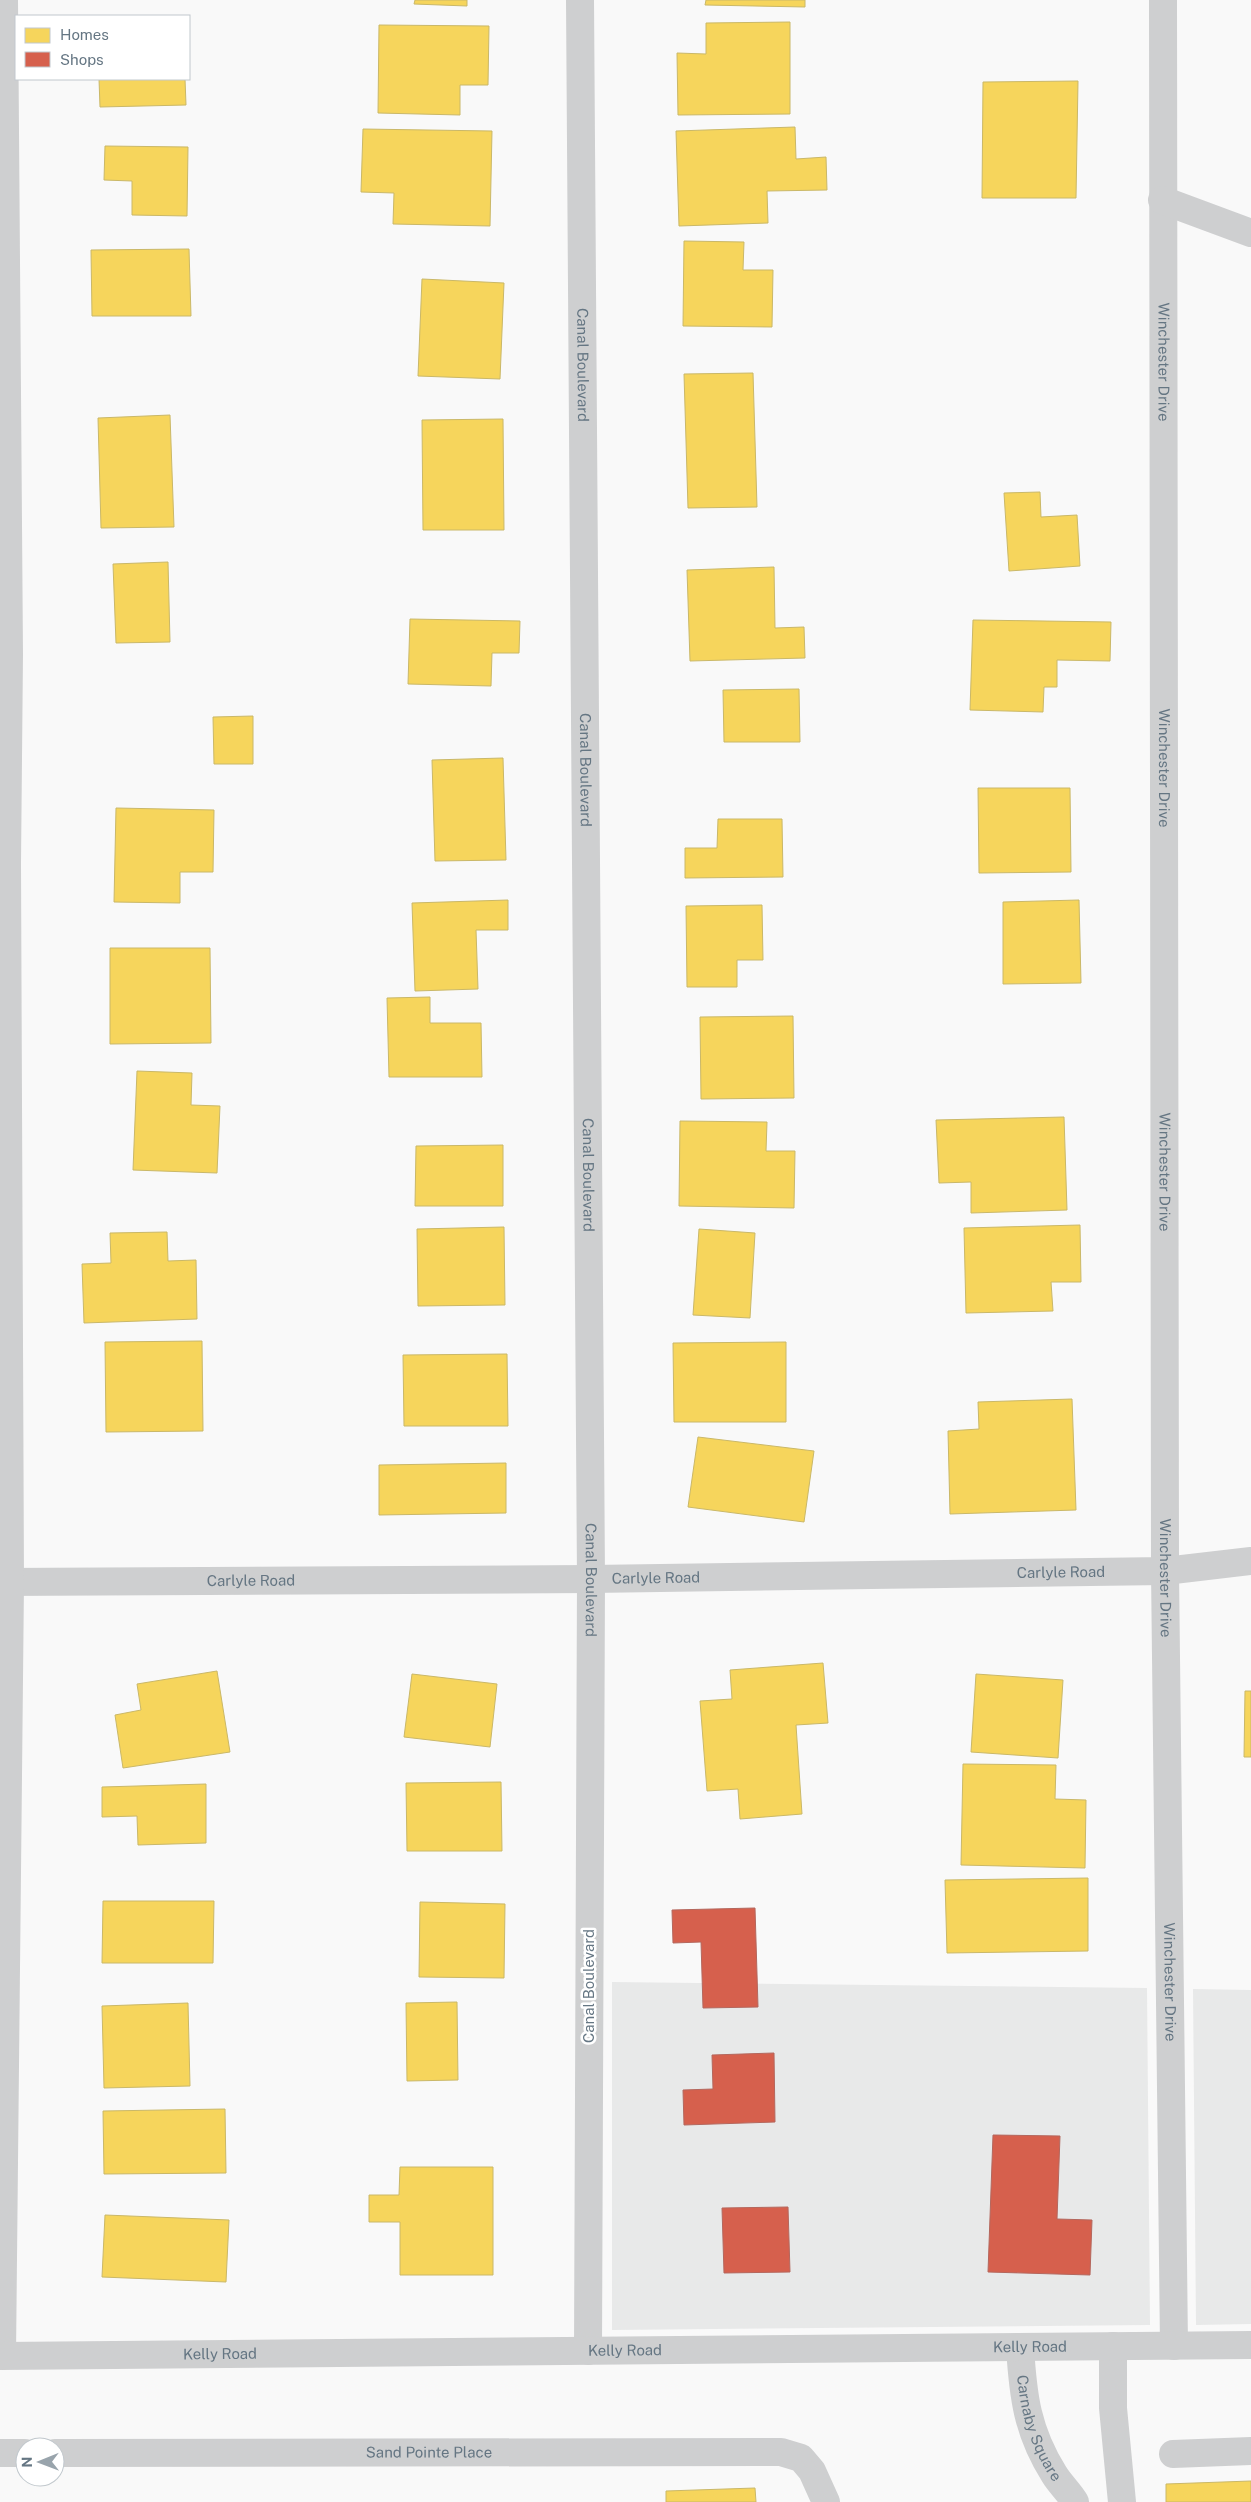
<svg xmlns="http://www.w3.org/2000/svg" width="1251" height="2502" font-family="'Public Sans',sans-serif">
	<rect width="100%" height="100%" fill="#f9f9f9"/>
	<path fill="#e8e9e9" d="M612,1982L1147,1988L1150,2325L612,2330Z
		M1193,1989L1251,1990V2324L1196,2325Z"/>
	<path fill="#f6d55c" stroke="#cab868" d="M415,0H467V6L414,4Z
		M706,0H805V7L705,5Z
		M790,22V114L678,115L677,53L706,54V23Z
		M379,25L489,26L488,85H460V115L378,113Z
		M99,79H185L186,105L100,107Z
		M1078,81L1076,198H982L983,82Z
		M795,127L796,159L826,157L827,190L767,191L768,223L679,226L676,131Z
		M363,129L492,131L490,226L393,224L394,193L361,192Z
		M105,146L188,147L187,216L132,215V181L104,180Z
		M684,241L744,242L743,270H773L772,327L683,326Z
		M189,249L191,316H92L91,250Z
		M422,279L504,283L500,379L418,376Z
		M753,373L757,507L688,508L684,374Z
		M170,415L174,527L101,528L98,418Z
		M503,419L504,530H423L422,420Z
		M1040,492L1041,517L1077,515L1080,566L1009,571L1004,493Z
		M168,562L170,642L116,643L113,564Z
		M774,567L775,628L804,627L805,658L690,661L687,570Z
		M410,619L520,621L519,653H492L491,686L408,684Z
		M973,620L1111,622L1110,661L1057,660V687H1044L1043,712L970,710Z
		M799,689L800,742H724L723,690Z
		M253,716V764H214L213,717Z
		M503,758L506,860L435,861L432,760Z
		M978,788H1070L1071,872L979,873Z
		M116,808L214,810L213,872H180V903L114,902Z
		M718,819H782L783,877L685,878V848H717Z
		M508,900V930H476L478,989L415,991L412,903Z
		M1079,900L1081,983L1003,984V902Z
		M762,905L763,960H737V987H687L686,906Z
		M110,948H210L211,1043L110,1044Z
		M430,997V1023H481L482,1077H389L387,998Z
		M793,1016L794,1098L701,1099L700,1017Z
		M137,1071L192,1073L191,1105L220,1106L217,1173L133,1170Z
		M1064,1117L1067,1210L971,1213V1182L939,1183L936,1120Z
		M680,1121L767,1122L766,1151H795L794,1208L679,1206Z
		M503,1145V1206H415L416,1146Z
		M1080,1225L1081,1282H1051L1053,1311L966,1313L964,1228Z
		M504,1227L505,1305L418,1306L417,1229Z
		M699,1229L755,1233L750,1318L693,1315Z
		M167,1232L168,1261L196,1260L197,1319L84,1323L82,1264L111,1263L110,1233Z
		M202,1341L203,1431L106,1432L105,1342Z
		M786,1342V1422H674L673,1343Z
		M507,1354L508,1426H404L403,1355Z
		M1072,1399L1076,1510L950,1514L948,1431L979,1429L978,1402Z
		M698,1437L814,1451L804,1522L688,1507Z
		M506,1463V1513L379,1515V1465Z
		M823,1663L828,1723L796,1725L802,1814L740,1819L738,1789L707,1791L700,1701L732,1699L730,1670Z
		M217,1671L230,1752L123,1768L115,1715L141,1710L137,1684Z
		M412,1674L497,1684L490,1747L404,1737Z
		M976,1674L1063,1680L1058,1758L971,1752Z
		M1245,1691H1251V1757H1244Z
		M963,1764L1056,1765L1055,1799L1086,1800L1085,1868L961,1865Z
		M501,1782L502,1851H407L406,1783Z
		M206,1784V1843L138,1845L137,1816L102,1817V1787Z
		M1088,1878V1951L947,1953L945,1880Z
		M103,1901H214L213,1963H102Z
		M420,1902L505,1904L504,1978L419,1977Z
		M457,2002L458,2080L407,2081L406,2003Z
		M188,2003L190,2086L104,2088L102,2006Z
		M225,2109L226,2173L104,2174L103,2111Z
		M400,2167H493V2275H400V2222H369V2195H399Z
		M105,2215L229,2220L226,2282L102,2277Z
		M1251,2481V2502H1166V2484Z
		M755,2488L756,2502H666V2491Z"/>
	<path fill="#d6604d" stroke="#b4675d" d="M755,1908L758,2007L703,2008L701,1942L673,1943L672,1910Z
		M774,2053L775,2122L684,2125L683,2090L713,2089L712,2055Z
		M993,2135L1060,2136L1057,2219L1092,2220L1090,2275L988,2272Z
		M788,2207L790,2272L724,2273L722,2208Z"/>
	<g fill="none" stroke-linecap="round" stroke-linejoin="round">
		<g stroke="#cecfd0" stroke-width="28">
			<path id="s1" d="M580,0L591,1579L588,2351"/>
			<path id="s2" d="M1163,0L1165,1571L1174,2346"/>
			<path d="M1162,200L1251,233"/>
			<path id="s3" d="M0,1582L591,1579L1165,1571L1251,1561"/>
			<path d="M1113,2346V2408L1122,2502"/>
			<path id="s4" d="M1020,2347C1023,2396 1027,2431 1054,2474C1060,2484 1069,2492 1075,2502"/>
			<path d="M2,2356L10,1582L7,863L9,654L4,0"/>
			<path d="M0,2453H25"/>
			<path id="s5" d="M55,2453L781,2452L801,2458L812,2471L826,2502"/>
			<path d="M1173,2454L1251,2451"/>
		</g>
		<path stroke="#cecfd0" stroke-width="28" id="s6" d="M0,2356L1251,2345"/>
	</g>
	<g text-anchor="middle" stroke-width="5" stroke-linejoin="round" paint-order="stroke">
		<g font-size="15" fill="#657683" stroke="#fff">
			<text dy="5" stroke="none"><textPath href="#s2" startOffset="362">Winchester Drive</textPath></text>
			<text dy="5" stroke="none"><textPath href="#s1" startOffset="365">Canal Boulevard</textPath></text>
			<text dy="5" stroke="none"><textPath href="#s2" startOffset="768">Winchester Drive</textPath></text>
			<text dy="5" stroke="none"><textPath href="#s1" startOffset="770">Canal Boulevard</textPath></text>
			<text dy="5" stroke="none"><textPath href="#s2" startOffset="1172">Winchester Drive</textPath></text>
			<text dy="5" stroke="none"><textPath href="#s1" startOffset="1175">Canal Boulevard</textPath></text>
			<text dy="5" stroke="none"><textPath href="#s3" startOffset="1061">Carlyle Road</textPath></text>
			<text dy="5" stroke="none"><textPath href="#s3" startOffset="656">Carlyle Road</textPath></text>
			<text dy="5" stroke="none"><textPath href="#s2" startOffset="1578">Winchester Drive</textPath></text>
			<text dy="5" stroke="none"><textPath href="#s3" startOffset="251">Carlyle Road</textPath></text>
			<text dy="5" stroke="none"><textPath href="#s1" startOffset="1580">Canal Boulevard</textPath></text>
			<text dy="5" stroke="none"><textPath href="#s2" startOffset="1982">Winchester Drive</textPath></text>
			<text transform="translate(589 1986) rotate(-90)" y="5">Canal Boulevard</text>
			<text dy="5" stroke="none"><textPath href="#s6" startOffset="1030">Kelly Road</textPath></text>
			<text dy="5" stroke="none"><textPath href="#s6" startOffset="625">Kelly Road</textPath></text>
			<text dy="5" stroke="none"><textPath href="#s6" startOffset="220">Kelly Road</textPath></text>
			<text dy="5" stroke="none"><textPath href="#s4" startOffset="84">Carnaby Square</textPath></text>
			<text dy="5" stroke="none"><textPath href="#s5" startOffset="374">Sand Pointe Place</textPath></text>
		</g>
	</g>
	<rect x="15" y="15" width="175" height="65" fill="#ffffff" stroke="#c1c8cd"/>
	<rect x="25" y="28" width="25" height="15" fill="#f6d55c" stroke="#c1c8cd"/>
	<text x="60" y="40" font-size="15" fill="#657683">Homes</text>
	<rect x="25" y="52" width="25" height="15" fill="#d6604d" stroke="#c1c8cd"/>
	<text x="60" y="65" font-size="15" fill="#657683">Shops</text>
	<g transform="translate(40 2462) rotate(269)"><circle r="24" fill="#ffffff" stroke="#c1c8cd"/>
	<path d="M0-4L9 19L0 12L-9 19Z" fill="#99a4ac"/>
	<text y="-8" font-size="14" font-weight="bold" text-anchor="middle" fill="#657683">N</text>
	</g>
</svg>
